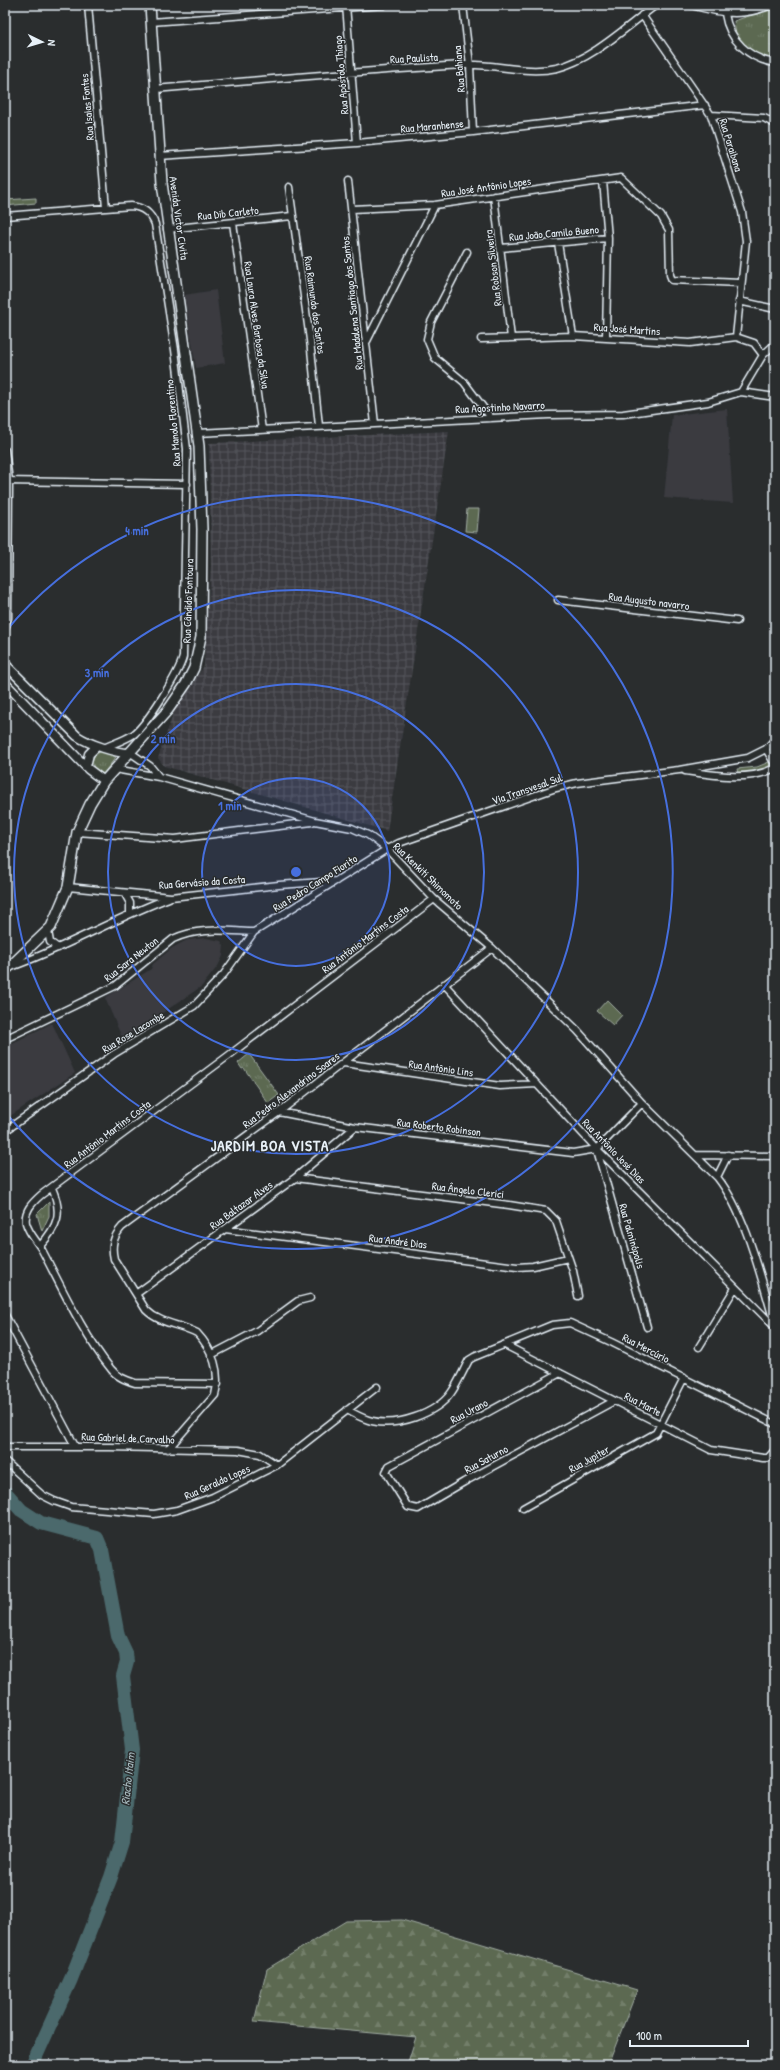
<svg xmlns="http://www.w3.org/2000/svg" width="780" height="2070" font-family="'Patrick Hand',sans-serif">
	<defs>
		<pattern id="industrial-grid" width="8" height="8" patternUnits="userSpaceOnUse"><rect width="8" height="8" fill="#3a3b41"/><path d="M0 4h8M4 0v8" fill="none" stroke="#56585d"/></pattern>
		<pattern id="forest-firs" width="22" height="20" patternUnits="userSpaceOnUse"><rect width="22" height="20" fill="#5c6951"/><path d="M5 1l3.5 6h-7zM16 11l3.5 6h-7z" fill="#737f6b"/></pattern>
		<pattern id="park-tufts" width="24" height="20" patternUnits="userSpaceOnUse"><rect width="24" height="20" fill="#5c6951"/><path d="M3 7l-1-3M5 7V3M7 7l1-3M15 17l-1-3M17 17v-4M19 17l1-3" fill="none" stroke="#737f6b"/></pattern>
	</defs>
	<rect width="100%" height="100%" fill="#2a2d2e"/>
	<filter id="ink" filterUnits="userSpaceOnUse"><feTurbulence type="fractalNoise" baseFrequency=".025" numOctaves="2"/><feDisplacementMap in="SourceGraphic" scale="8" xChannelSelector="R" yChannelSelector="G"/><feConvolveMatrix kernelMatrix="1 2 1 2 8 2 1 2 1" color-interpolation-filters="sRGB"/></filter>
	<g filter="url(#ink)">
		<path fill="#3a3b41" d="M216,290L225,363L196,368L184,295Z
			M727,409L733,503L664,498L672,415Z
			M206,938L221,941L224,946L223,956L218,966L202,986L123,1040L105,998L151,969L153,964L172,948L187,940Z
			M52,1023L75,1073L7,1118L5,1113V1047Z"/>
		<path fill="url(#industrial-grid)" d="M449,431L387,831L164,766L158,758L174,711L204,666L211,566L209,443Z"/>
		<path fill="#5c6951" stroke="#a2ada4" d="M36,198V203L5,206V200Z
			M467,509H479L477,532L465,531Z
			M769,762L774,764L773,768L750,774L738,773L737,769L757,767Z
			M607,1000L622,1015L613,1025L597,1011Z"/>
		<path fill="url(#forest-firs)" stroke="#a2ada4" d="M402,1920L637,1990L608,2065H407L416,2037L254,2022L267,1969L346,1921Z"/>
		<path fill="url(#park-tufts)" stroke="#a2ada4" d="M775,7V59C751,53 736,48 734,21Z
			M103,751L116,757L103,774L94,769L92,761L95,754Z
			M249,1054L279,1095L268,1103L244,1068L242,1069L238,1063Z
			M49,1202V1216L42,1231L37,1214Z"/>
		<g fill="none" stroke-linecap="round" stroke-linejoin="round">
			<path stroke="#4b696c" stroke-width="14" d="M5,1492L21,1510L41,1523L97,1538L102,1550L118,1636L126,1653L127,1662L123,1676L132,1750L122,1842L111,1877L71,1979L32,2065"/>
			<defs>
				<path id="minor" d="M88,5L106,208
					M346,5L357,143
					M463,5L470,65L473,132
					M538,5H539
					M691,5C721,13 741,18 771,5
					M725,14C729,40 749,59 775,63
					M642,15L711,115L742,212L746,241L736,337
					M151,22L384,5
					M155,89C258,80 360,71 463,65C495,63 525,75 557,68C592,60 627,26 656,5
					M711,115L764,118L775,124
					M159,156L357,143L473,132L705,105
					M348,181L375,424
					M603,181L608,238L606,337
					M289,187L310,340L319,426
					M494,196L511,338
					M352,209L435,205L621,178L661,216L669,230L670,275L672,280L740,283
					M5,216L131,206C143,207 151,214 155,224L175,350L187,449L183,657C179,673 147,724 134,734C125,740 115,743 106,747
					M233,223L262,430
					M167,229L292,216
					M558,243L573,336
					M501,248L608,238
					M467,252L431,322L427,339L435,358L464,382L491,418
					M739,301L775,309
					M481,339L573,336L690,343L736,337L754,343L763,355
					M367,341L435,205
					M741,392L775,397
					M198,433L549,415L623,414L708,402L741,392L763,355L775,344
					M5,450L9,481L8,618L5,629
					M5,481L187,484
					M558,600L737,621
					M766,749L775,764
					M131,753L150,766L159,777
					M115,769L159,777L315,821L352,828L368,835L387,849L434,899L492,948L577,1030L642,1103L717,1177C747,1215 761,1279 775,1325
					M685,771C714,775 748,782 775,768
					M77,832L175,839L312,822
					M68,887L171,897L279,885L336,881
					M125,894L130,903V913
					M48,931L50,942L58,948
					M11,967C65,948 115,918 169,898
					M444,984L597,1149L775,1327
					M5,1039L115,986L173,939C198,927 226,931 254,932
					M344,1063L500,1086L537,1084
					M279,1112L355,1127L573,1153L597,1149
					M5,1131L114,1054L194,1006L224,974L254,932L387,849L399,843L556,788L577,783L679,770L748,758L766,749L775,739
					M597,1149L642,1103
					M597,1150L647,1327
					M696,1155L775,1156
					M717,1177L728,1155
					M295,1178L509,1205L546,1211L556,1221L573,1271L578,1296
					M225,1229L517,1267L533,1266L568,1258
					M40,1246C58,1226 63,1213 52,1188
					M136,1294L295,1178L355,1127
					M5,1315L75,1446
					M505,1345L711,1450L763,1458H768L775,1450
					M699,1347L735,1288
					M211,1355L257,1331L298,1301L310,1298
					M560,1373L389,1466L386,1472L408,1507L418,1509L464,1482L614,1401
					M218,1384L135,1383C126,1380 117,1377 111,1369C83,1334 63,1290 42,1250C37,1241 29,1234 26,1223C24,1211 32,1203 41,1195L228,1056L434,899
					M347,1410C355,1414 363,1419 372,1421C397,1427 436,1414 451,1393C458,1383 463,1371 469,1360L474,1357L552,1325L570,1323L611,1342L775,1424
					M5,1447H110L238,1450L260,1454L277,1465
					M168,1449L215,1395C221,1372 213,1350 197,1333C180,1324 160,1324 146,1310L114,1259C111,1246 113,1237 122,1227L279,1112L492,948
					M5,1461L42,1495L54,1501L71,1507L154,1514L177,1510L213,1497L277,1465L377,1387
					M523,1508L656,1433L684,1378"/>
				<path id="tertiary" d="M5,664L77,736C89,744 117,754 131,753
					M5,683L88,769L104,781
					M86,766L89,754L97,746"/>
				<path id="secondary" d="M5,971L51,927L68,887L77,832L90,804L104,781L168,710L186,684L194,668L201,637L202,529L199,446L162,183L150,5"/>
			</defs>
			<use href="#minor" stroke="#e8f1f8" stroke-width="9"/>
			<use href="#tertiary" stroke="#e8f1f8" stroke-width="11"/>
			<use href="#secondary" stroke="#e8f1f8" stroke-width="12"/>
			<use href="#minor" stroke="#2a2d2e" stroke-width="6"/>
			<use href="#tertiary" stroke="#2a2d2e" stroke-width="8"/>
			<use href="#secondary" stroke="#2a2d2e" stroke-width="9"/>
		</g>
	</g>
	<circle cx="296" cy="872" r="94" fill="#466fde" fill-opacity=".12"/>
	<g fill="none" stroke="#466fde" stroke-width="2">
		<circle cx="296" cy="872" r="94"/>
		<circle cx="296" cy="872" r="188"/>
		<circle cx="296" cy="872" r="282"/>
		<path d="M5 632A377 377 0 1 1 5 1112"/>
	</g>
	<g text-anchor="middle" stroke-width="3" stroke-linejoin="round" paint-order="stroke">
		<g font-size="11" fill="#e8f1f8" stroke="#2a2d2e">
			<text transform="translate(414 58) rotate(-3)" y="4">Rua Paulista</text>
			<text transform="translate(459 69) rotate(-95)" y="4">Rua Bahiana</text>
			<text transform="translate(341 75) rotate(-95)" y="4">Rua Apóstolo Thiago</text>
			<text transform="translate(87 107) rotate(-95)" y="4">Rua Isaias Fontes</text>
			<text transform="translate(432 126) rotate(-5)" y="4">Rua Maranhense</text>
			<text transform="translate(731 145) rotate(73)" y="4">Rua Paraibana</text>
			<text transform="translate(486 187) rotate(-8)" y="4">Rua José Antônio Lopes</text>
			<text transform="translate(228 213) rotate(-6)" y="4">Rua Dib Carleto</text>
			<text transform="translate(179 218) rotate(82)" y="4">Avenida Victor Civita</text>
			<text transform="translate(554 233) rotate(-5)" y="4">Rua João Camilo Bueno</text>
			<text transform="translate(493 268) rotate(-97)" y="4">Rua Robson Silveira</text>
			<text transform="translate(352 303) rotate(-96)" y="4">Rua Madalena Santiago dos Santos</text>
			<text transform="translate(315 305) rotate(82)" y="4">Rua Raimundo dos Santos</text>
			<text transform="translate(257 325) rotate(82)" y="4">Rua Laura Alves Barbosa da Silva</text>
			<text transform="translate(627 329) rotate(4)" y="4">Rua José Martins</text>
			<text transform="translate(500 407) rotate(-3)" y="4">Rua Agostinho Navarro</text>
			<text transform="translate(173 423) rotate(-95)" y="4">Rua Manolo Florentino</text>
			<text transform="translate(188 601) rotate(-88)" y="4">Rua Cândido Fontoura</text>
			<text transform="translate(649 601) rotate(7)" y="4">Rua Augusto navarro</text>
			<text transform="translate(527 789) rotate(-19)" y="4">Via Transvesal Sul</text>
			<text transform="translate(428 876) rotate(44)" y="4">Rua Kenkiti Shimomoto</text>
			<text transform="translate(202 882) rotate(-4)" y="4">Rua Gervásio da Costa</text>
			<text transform="translate(315 883) rotate(-32)" y="4">Rua Pedro Campo Fiorito</text>
			<text transform="translate(365 939) rotate(-37)" y="4">Rua Antônio Martins Costa</text>
			<text transform="translate(131 959) rotate(-38)" y="4">Rua Sara Newton</text>
			<text transform="translate(133 1032) rotate(-31)" y="4">Rua Rose Lacombe</text>
			<text transform="translate(441 1068) rotate(8)" y="4">Rua Antônio Lins</text>
			<text transform="translate(291 1090) rotate(-37)" y="4">Rua Pedro Alexandrino Soares</text>
			<text transform="translate(439 1127) rotate(7)" y="4">Rua Roberto Robinson</text>
			<text transform="translate(107 1134) rotate(-37)" y="4">Rua Antônio Martins Costa</text>
			<text transform="translate(614 1151) rotate(46)" y="4">Rua Antônio José Dias</text>
			<text transform="translate(468 1190) rotate(7)" y="4">Rua Ângelo Clerici</text>
			<text transform="translate(241 1205) rotate(-36)" y="4">Rua Baltazar Alves</text>
			<text transform="translate(632 1236) rotate(74)" y="4">Rua Palminópolis</text>
			<text transform="translate(398 1241) rotate(7)" y="4">Rua André Dias</text>
			<text transform="translate(646 1348) rotate(27)" y="4">Rua Mercúrio</text>
			<text transform="translate(643 1404) rotate(27)" y="4">Rua Marte</text>
			<text transform="translate(469 1411) rotate(-28)" y="4">Rua Urano</text>
			<text transform="translate(128 1438) rotate(2)" y="4">Rua Gabriel de Carvalho</text>
			<text transform="translate(486 1459) rotate(-28)" y="4">Rua Saturno</text>
			<text transform="translate(589 1459) rotate(-29)" y="4">Rua Jupiter</text>
			<text transform="translate(217 1482) rotate(-24)" y="4">Rua Geraldo Lopes</text>
		</g>
		<g font-size="12" font-style="italic" fill="#a9bbc0" stroke="#2a2d2e">
			<text transform="translate(128 1779) rotate(-84)" y="4">Riacho Itaim</text>
		</g>
		<g font-size="15" font-weight="bold" letter-spacing="1" fill="#e8f1f8" stroke="#2a2d2e">
			<text x="270" y="1151">JARDIM BOA VISTA</text>
		</g>
	</g>
	<circle cx="296" cy="872" r="6" fill="#466fde" stroke="#2a2d2e" stroke-width="2"/>
	<g font-size="12" text-anchor="middle" font-weight="bold" fill="#466fde" stroke="#2a2d2e" stroke-width="3" stroke-linejoin="round" paint-order="stroke">
		<text x="137" y="535">4 min</text>
		<text x="97" y="677">3 min</text>
		<text x="163" y="743">2 min</text>
		<text x="230" y="810">1 min</text>
	</g>
	<rect width="780" height="2070" fill="none" stroke="#2a2d2e" stroke-width="20"/>
	<rect x="10" y="10" width="760" height="2050" fill="none" stroke="#e8f1f8" stroke-width="1.5" filter="url(#ink)"/>
	<g transform="translate(42 42) rotate(95)" stroke="#2a2d2e" stroke-width="3" paint-order="stroke">
	<path d="M0-3L7 15L0 10L-7 15Z" fill="#e8f1f8"/>
	<text y="-6" font-size="11" font-weight="bold" text-anchor="middle" fill="#e8f1f8">N</text>
	</g>
	<path d="M630 2040v6h118v-6" fill="none" stroke="#e8f1f8" stroke-width="2"/>
	<text x="636" y="2040" font-size="12" fill="#e8f1f8" stroke="#2a2d2e" stroke-width="3" paint-order="stroke">100 m</text>
</svg>
